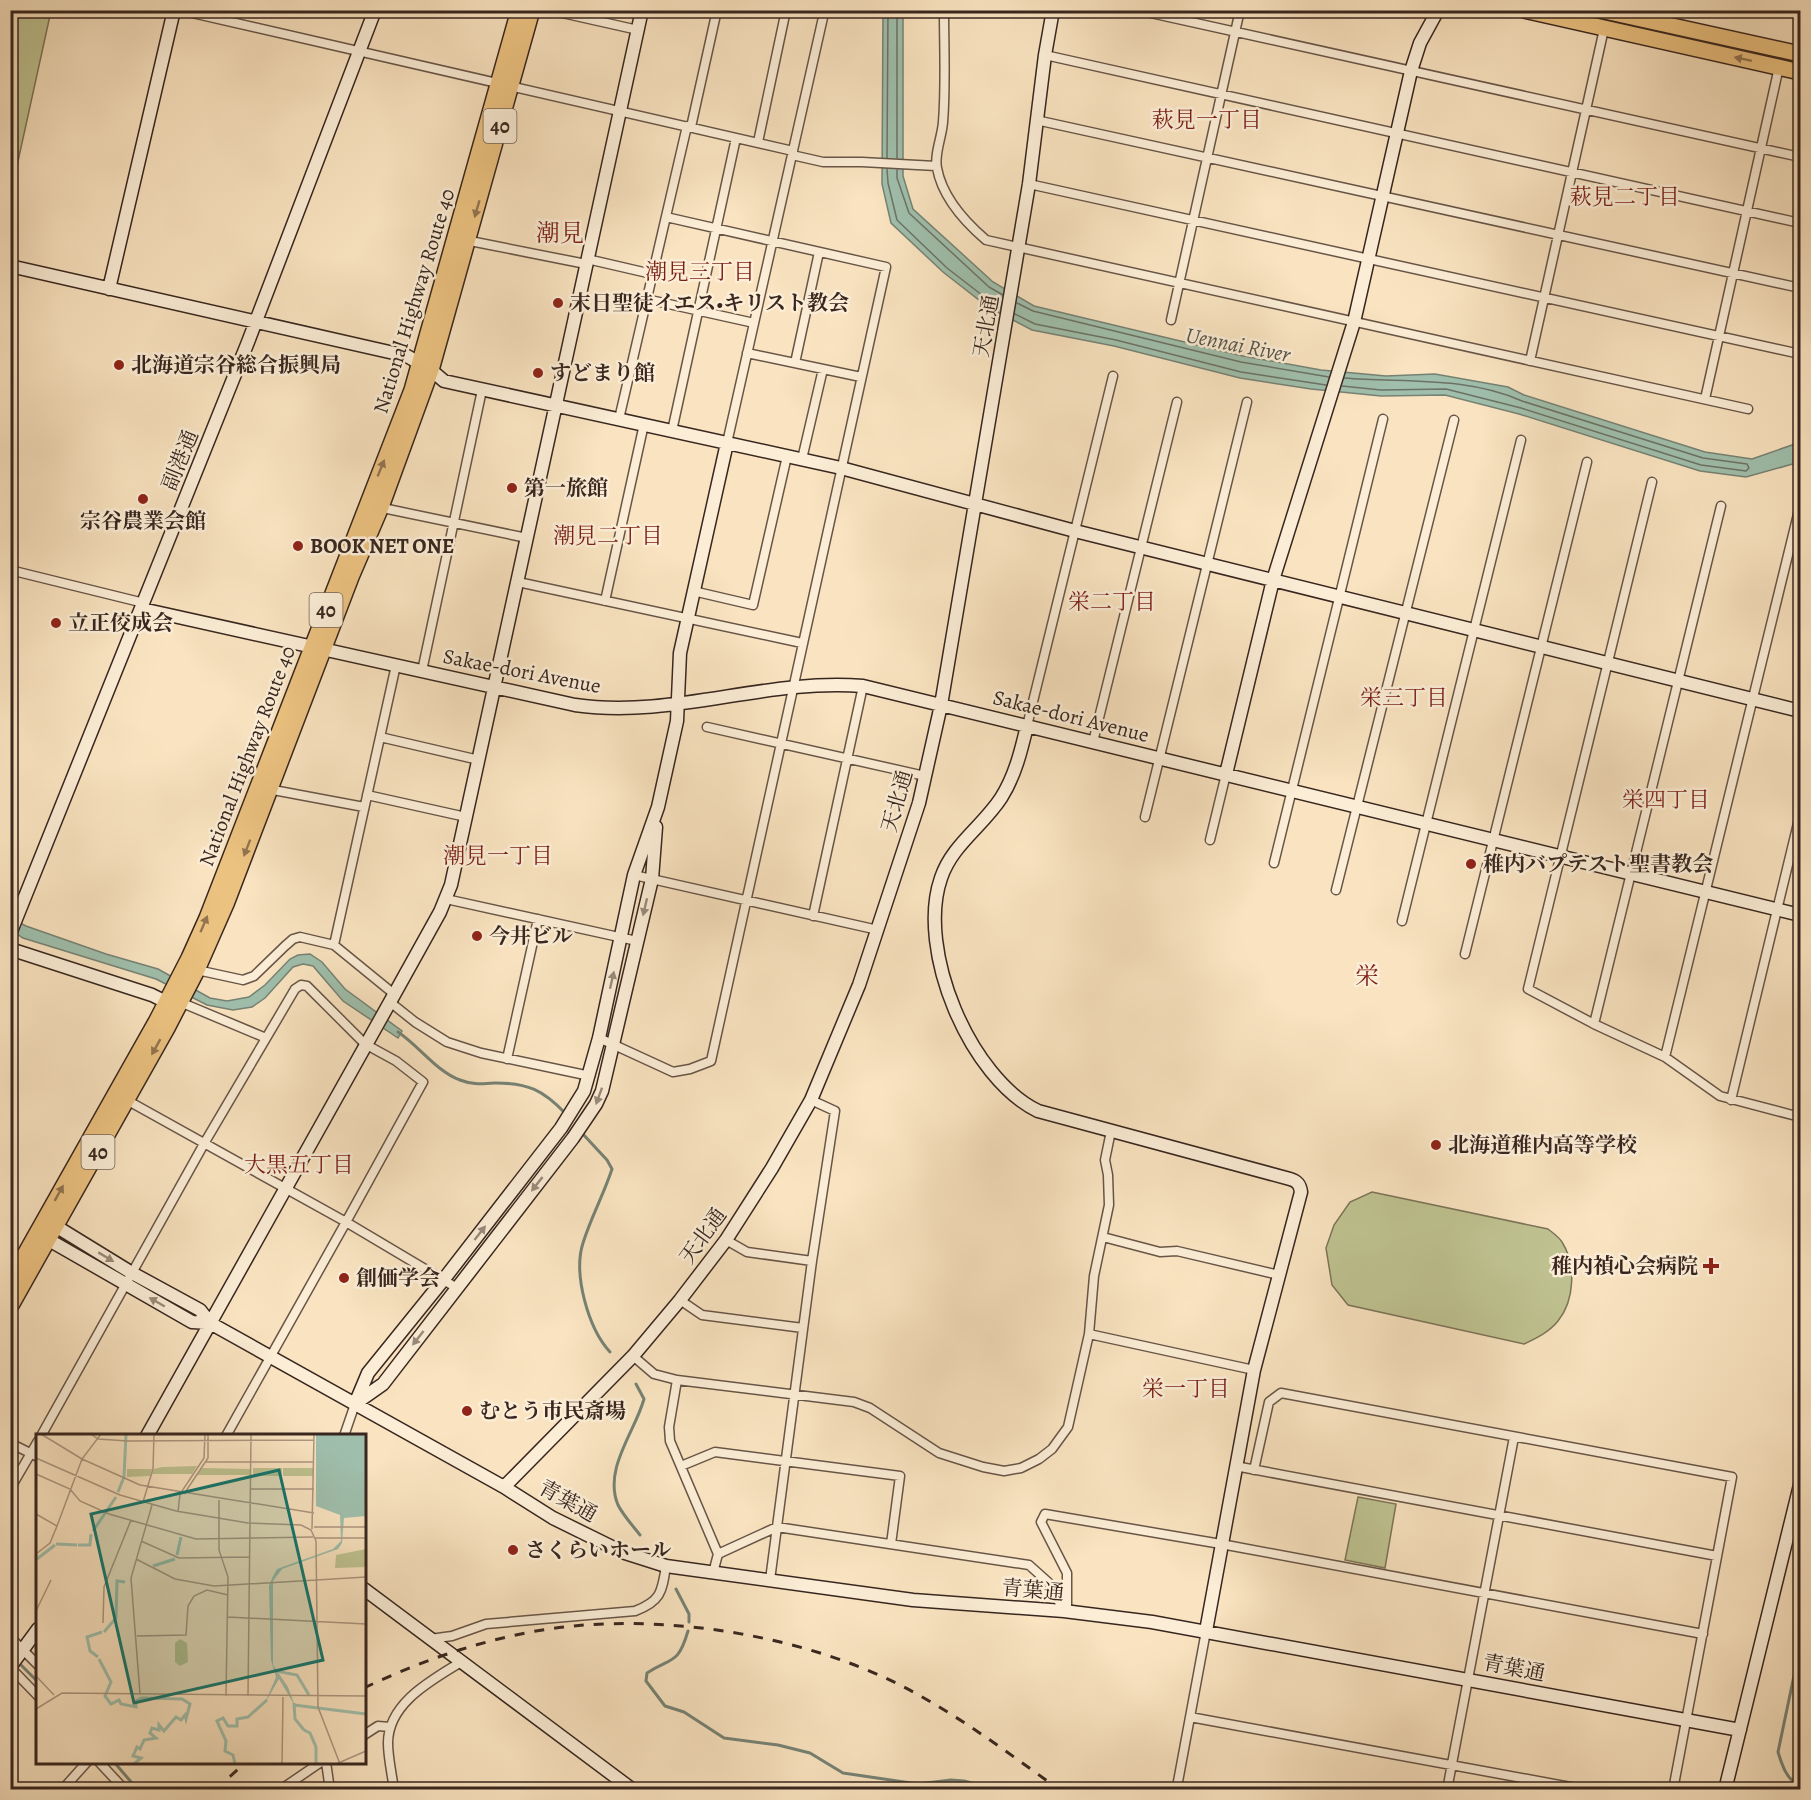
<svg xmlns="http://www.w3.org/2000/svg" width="1811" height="1800" font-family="Alegreya,'Noto Serif JP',serif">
	<rect width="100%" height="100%" fill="#f9e3c0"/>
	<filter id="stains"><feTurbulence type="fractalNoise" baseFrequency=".00333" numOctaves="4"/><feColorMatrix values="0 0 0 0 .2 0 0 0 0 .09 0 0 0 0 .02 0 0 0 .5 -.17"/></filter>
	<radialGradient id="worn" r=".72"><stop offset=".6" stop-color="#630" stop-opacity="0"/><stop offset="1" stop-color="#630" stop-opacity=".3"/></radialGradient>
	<path fill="#bfc391" stroke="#7c7458" stroke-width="1.5" d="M11,10L51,11L11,193L10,11Z
		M1372,1192L1548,1229C1553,1233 1559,1237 1562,1242C1576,1264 1575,1300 1558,1321C1549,1332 1537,1338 1524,1344L1348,1305L1332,1285L1326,1248L1334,1225L1350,1202Z
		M1358,1497L1396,1504L1385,1568L1345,1560Z"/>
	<path fill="#9fbfac" stroke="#768274" stroke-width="1.5" d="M883,11H903V176L913,209L993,282L1034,306L1243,356L1321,370L1386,376L1435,374L1508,387L1524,395L1705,452L1752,459L1792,445L1800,440V462L1746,477L1700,471L1519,414L1445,395L1381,396L1311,389L1240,378L1114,346L1032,330L988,307L943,272L891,223L882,184Z
		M10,918L26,926L106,954L158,969L210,998L227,1001L249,997L265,985L290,959L298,955L310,954L322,962L345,989L402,1031L398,1038L343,1001L313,966L303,964L293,967L265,998L252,1007L233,1010L207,1005L156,979L23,938L11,930Z"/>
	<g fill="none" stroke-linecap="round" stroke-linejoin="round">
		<path stroke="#6c7266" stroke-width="1.5" d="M897,10V158
			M887,158L888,10
			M887,169L888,183L897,220L947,268L991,302L1001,307
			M897,170V178L909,213L989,287L1003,295
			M1017,303L1033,311L1241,362L1329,377
			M1015,314L1035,324L1116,340L1241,372L1326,385
			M1342,386L1381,390L1446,389L1521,408L1701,465L1746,471L1749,468L1747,464L1703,458L1522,401C1466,376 1404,383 1344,378"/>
		<path stroke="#768274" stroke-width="3" d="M398,1032C419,1046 436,1071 460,1080C472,1085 483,1084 496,1083C528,1083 543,1090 565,1113
			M581,1132L607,1160L612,1169C604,1194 591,1217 583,1243C573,1274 588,1328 610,1352
			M636,1384L644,1399C635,1432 603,1469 618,1505C623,1515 633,1526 640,1535
			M676,1589L689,1614V1622
			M688,1631C678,1665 672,1657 647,1673L646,1681L665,1706L684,1712L724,1738L778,1745L810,1753L843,1773L918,1784L951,1780L964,1781L998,1790
			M1800,1647L1778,1752C1782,1765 1787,1781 1800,1785
			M18,1662L38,1682
			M114,1762L138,1790"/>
		<defs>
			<path id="street" d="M179,10L793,151
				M549,10L638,30
				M944,10C944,48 946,85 943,122C942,137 934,154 937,168C942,196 965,222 986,240L1748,409
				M1033,10L1052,15
				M1137,10L1800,157
				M1045,55L1800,223
				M1036,120L1800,288
				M691,127L717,10
				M758,142L786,10
				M792,155L823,162H862L936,166
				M1029,184L1800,354
				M465,240L586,264
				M587,259L652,274
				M646,299L754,323
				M1171,320L1240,10
				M747,353L861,377
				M1530,361L1604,29
				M795,363L819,252
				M1705,399L1779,67
				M619,419L687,126
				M672,431L736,138
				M727,443L824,13L814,10
				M802,459L823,369
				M1652,482L1528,989L1594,1024L1665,1057L1720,1096L1800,1117
				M378,507L527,538
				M10,570L144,603
				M518,582L802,643
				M693,591L753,605L787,456
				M605,601L644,424
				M422,671L482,390
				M1027,726L1113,376
				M707,727L925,776
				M380,737L479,760
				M1093,742L1177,402
				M268,789L364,807
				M367,795L466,817
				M1145,817L1247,402
				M1210,840L1226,774
				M1274,863L1383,419
				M634,875L878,930
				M1336,890L1454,420
				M446,899L637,941
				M813,916L863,686
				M1402,921L1521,440
				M334,945L396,665
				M1465,954L1587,462
				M197,970L243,980L254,976L285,946L293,939L300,937L334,945L394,994
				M180,1002L266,1038
				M390,1002L415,1022L447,1042L481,1053L590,1076
				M1594,1024L1721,506
				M599,1038L673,1072L690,1069L711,1061L886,267L666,217
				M1665,1057L1800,506
				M507,1059L538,919
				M123,1098L346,1222L457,1288
				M1731,1100L1800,815
				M1103,1237L1160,1252L1177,1251L1279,1275
				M726,1240L747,1252L812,1261
				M680,1300L702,1315L803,1328
				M1089,1334L1254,1370
				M633,1356L654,1374L677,1380
				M41,1436L205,1142L295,989L301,985L307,986L365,1044L396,1061L423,1082L346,1222L226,1436
				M344,1436L355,1404
				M10,1443L38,1457
				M681,1466L715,1452L900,1476L891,1544
				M1235,1466L1717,1556
				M1254,1470L1269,1402L1281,1393L1732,1477L1673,1790
				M10,1489L38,1441
				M718,1554L670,1441L669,1427L677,1380L854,1402L870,1408L939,1453L983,1467L1004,1471L1021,1468L1039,1459L1052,1449L1068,1427L1089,1334L1094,1276L1109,1205L1108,1175L1105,1160L1111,1131
				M713,1573L718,1554L777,1527L1029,1565L1048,1582L1064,1611
				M770,1580L812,1261L835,1111L811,1100
				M1067,1612V1573L1041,1522L1045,1514L1221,1544L1703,1634
				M10,1637L38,1665
				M430,1639L452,1636L486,1624L635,1611C661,1601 662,1592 666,1566
				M10,1667L38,1696
				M1190,1717L1587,1790
				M364,1735L378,1726L390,1727
				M99,1762L125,1790
				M326,1762L330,1790
				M62,1790L87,1762
				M280,1790L321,1762
				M394,1790C392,1774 388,1758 388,1743C388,1703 432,1680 461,1662
				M1179,1790L1177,1787L1206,1631
				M1447,1790L1514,1437"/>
			<path id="secondary" d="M10,266L407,356L431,370L444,381L841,468L1075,531L1800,711
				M109,289L174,10
				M142,609L575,705C674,719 765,678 863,686L1800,915
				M1027,726C1021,751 1015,776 1001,798C982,827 952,845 941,878C916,950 970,1078 1038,1111L1290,1179C1297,1181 1300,1184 1301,1192L1254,1370L1206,1631
				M1226,774L1273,580L1354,322L1411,71L1420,43L1438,10
				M10,934L248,342L375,10
				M10,949L152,995L174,1006
				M49,1222L132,1273L200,1310L210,1323L504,1487L553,1518L622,1552L666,1566L913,1600L1064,1611L1152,1622L1740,1730
				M42,1236L192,1322L210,1323
				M356,1403L383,1384L573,1138L596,1104L602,1091L652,879L656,827
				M355,1404L368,1373L444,1279L561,1128L584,1091L599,1038L634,875L658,807L677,721L680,653L727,443
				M147,1436L390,1002L440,912L451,885L642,10
				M504,1487L633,1356L680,1300L726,1240L772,1168L811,1100L859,985L919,803L941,705L1029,184L1045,55L1053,10
				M364,1589L633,1790
				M10,1667L38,1629
				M1725,1790L1800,1485"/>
			<path id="highway" d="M1524,10L1800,72
				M1600,10L1800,54
				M10,1281L156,1022L189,958L207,918L412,390L519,10
				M10,1307L167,1028L197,970L226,904L351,577L381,507L431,370L532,10"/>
		</defs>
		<use href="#street" stroke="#685547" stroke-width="11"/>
		<use href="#secondary" stroke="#38261f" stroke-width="15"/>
		<use href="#highway" stroke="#38261f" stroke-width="18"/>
		<use href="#street" stroke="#fbedd6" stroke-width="8"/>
		<use href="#secondary" stroke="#fbedd6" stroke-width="12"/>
		<use href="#highway" stroke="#ecc280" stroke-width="15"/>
		<path stroke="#38261f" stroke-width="3" stroke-dasharray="10 10" stroke-linecap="butt" d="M364,1688C429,1657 501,1633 573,1626C678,1616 805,1637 900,1685C957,1714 1008,1753 1060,1790
			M215,1790L246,1762"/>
	</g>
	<defs><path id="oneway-solid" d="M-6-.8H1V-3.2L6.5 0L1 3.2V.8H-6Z" transform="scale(1.5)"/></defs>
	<g fill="#927450">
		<use href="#oneway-solid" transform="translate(1743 59) rotate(-168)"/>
		<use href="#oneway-solid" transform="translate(477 209) rotate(106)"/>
		<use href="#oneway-solid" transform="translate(381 468) rotate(-68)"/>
		<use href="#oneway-solid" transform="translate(247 848) rotate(111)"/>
		<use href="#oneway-solid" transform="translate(204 924) rotate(-67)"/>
		<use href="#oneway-solid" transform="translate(156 1047) rotate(119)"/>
		<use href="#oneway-solid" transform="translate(59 1193) rotate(-61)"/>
	</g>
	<g fill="#9a8a7a">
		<use href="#oneway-solid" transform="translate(645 907) rotate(103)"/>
		<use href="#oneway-solid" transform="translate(612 980) rotate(-77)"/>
		<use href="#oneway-solid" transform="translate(599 1096) rotate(110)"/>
		<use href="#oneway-solid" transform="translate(537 1184) rotate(128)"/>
		<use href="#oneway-solid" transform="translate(480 1233) rotate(-52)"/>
		<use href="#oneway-solid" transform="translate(106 1257) rotate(31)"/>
		<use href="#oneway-solid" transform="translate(157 1302) rotate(-150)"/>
		<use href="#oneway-solid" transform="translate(418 1338) rotate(128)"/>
	</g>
	<g fill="#8f2418" stroke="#fbedd6" stroke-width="2">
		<circle cx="558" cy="303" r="6"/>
		<circle cx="119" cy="365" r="6"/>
		<circle cx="538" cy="373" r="6"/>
		<circle cx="512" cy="488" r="6"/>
		<circle cx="143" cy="499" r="6"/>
		<circle cx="298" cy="546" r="6"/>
		<circle cx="56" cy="623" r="6"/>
		<circle cx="1471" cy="864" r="6"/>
		<circle cx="477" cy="936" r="6"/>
		<circle cx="1436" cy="1145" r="6"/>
		<path d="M1708 1257h6v6h6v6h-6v6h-6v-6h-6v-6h6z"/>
		<circle cx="344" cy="1278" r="6"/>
		<circle cx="467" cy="1411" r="6"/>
		<circle cx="513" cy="1550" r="6"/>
	</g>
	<g text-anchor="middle" stroke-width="5" stroke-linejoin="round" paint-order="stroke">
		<g fill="#fbedd6" stroke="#726256" stroke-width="1.5">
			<rect x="483.5" y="109" width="33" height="34" rx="4.5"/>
			<rect x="309.5" y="593" width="33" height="34" rx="4.5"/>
			<rect x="81.5" y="1135" width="33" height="34" rx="4.5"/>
		</g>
		<g font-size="20" font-weight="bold" fill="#38261f">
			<text x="500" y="133">40</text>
			<text x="326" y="617">40</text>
			<text x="98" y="1159">40</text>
		</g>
		<g font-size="21" fill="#38261f" stroke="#fbedd6">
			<text transform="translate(414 301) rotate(-73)" y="7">National Highway Route 40</text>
			<text transform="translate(986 326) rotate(-80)" y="7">天北通</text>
			<text transform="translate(180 460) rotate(-68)" y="7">副港通</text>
			<text transform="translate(522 671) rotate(11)" y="7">Sakae-dori Avenue</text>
			<text transform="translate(1071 716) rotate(14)" y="7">Sakae-dori Avenue</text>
			<text transform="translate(247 756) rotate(-69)" y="7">National Highway Route 40</text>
			<text transform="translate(897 801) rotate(-74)" y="7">天北通</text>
			<text transform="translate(703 1236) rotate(-54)" y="7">天北通</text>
			<text transform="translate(568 1501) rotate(29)" y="7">青葉通</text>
			<text transform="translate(1033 1590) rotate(5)" y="7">青葉通</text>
			<text transform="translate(1514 1668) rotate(11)" y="7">青葉通</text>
		</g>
		<g font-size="21" font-weight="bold" fill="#38261f" stroke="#fbedd6" text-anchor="start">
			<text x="570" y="310">末日聖徒イエス•キリスト教会</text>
			<text x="131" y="372">北海道宗谷総合振興局</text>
			<text x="550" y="380">すどまり館</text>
			<text x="524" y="495">第一旅館</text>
			<text x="143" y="528" text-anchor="middle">宗谷農業会館</text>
			<text x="310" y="553">BOOK NET ONE</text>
			<text x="68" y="630">立正佼成会</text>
			<text x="1483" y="871">稚内バプテスト聖書教会</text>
			<text x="489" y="943">今井ビル</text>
			<text x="1448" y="1152">北海道稚内高等学校</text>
			<text x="1698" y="1273" text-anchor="end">稚内禎心会病院</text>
			<text x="356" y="1285">創価学会</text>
			<text x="479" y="1418">むとう市民斎場</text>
			<text x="525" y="1557">さくらいホール</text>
		</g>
		<g font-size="22" fill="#7a1f14" stroke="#fbedd6">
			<text x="1207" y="127">萩見一丁目</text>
			<text x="1625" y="204">萩見二丁目</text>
			<text x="700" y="279">潮見三丁目</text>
			<text x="608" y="543">潮見二丁目</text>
			<text x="1112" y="609">栄二丁目</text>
			<text x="1404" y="705">栄三丁目</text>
			<text x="1666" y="807">栄四丁目</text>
			<text x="498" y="863">潮見一丁目</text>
			<text x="299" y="1172">大黒五丁目</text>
			<text x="1186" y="1396">栄一丁目</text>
		</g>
		<g font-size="22" font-style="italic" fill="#575449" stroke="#fbedd6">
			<text transform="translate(1238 344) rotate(11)" y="8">Uennai River</text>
		</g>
		<g font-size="24" fill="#7a1f14" stroke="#fbedd6">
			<text x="560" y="241">潮見</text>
			<text x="1367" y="984">栄</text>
		</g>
	</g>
	<g transform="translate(36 1434)">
		<rect width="330" height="330" fill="#f9e3c0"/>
		<path d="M161,32L156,40H116L118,35L126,33ZM166,34L214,35V41H161ZM217,34H246V42H217ZM247,34H277V42H247ZM91,35H116L114,42L91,43ZM330,115V133L299,134L300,121ZM144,205L151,209L152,228L144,232L139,228V209Z" fill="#bfc391"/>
		<path d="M280,0H330V82L308,84L306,109L302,115L246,135L237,147V231L252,253L259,272L243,245L232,264L225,272L222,273L231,264L240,243L235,226L233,152L237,142L241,135L297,115L305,107L304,81L280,72Z" fill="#9fbfac"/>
		<path fill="none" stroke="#9fbfac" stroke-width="3" d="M82,58L88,43L90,0M57,97L80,63M20,110L41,111M42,111H54L55,100M141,121L145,103M1,125L19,111M117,132L139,125M68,198L80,184L81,147L89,148M62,223L54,217L51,203L66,198M63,225L75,248L69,262L75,270L83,266L85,270L100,273V267L106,264L146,265L154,270L150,285L149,281L145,286L140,283L128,297L123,291V296L116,294L114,299L120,304L108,306L104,315L101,313L97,322L105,324L98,330M240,237L261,241L273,261M258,269L259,285L268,296M258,271L330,280M268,296L274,299L280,313V330M199,330L197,321L189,317L190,307L181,287L187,284L192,292H201V285L212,283L231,266"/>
		<path fill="none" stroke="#ac9780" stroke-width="1.5" d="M5,0L46,25L104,51L278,79M55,0L62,5L92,7L278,6M0,24L84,61L140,77L212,89L265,91L275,96L280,107L282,273L304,330M169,28H278M0,40L34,55L44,67L73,80L160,105L277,103M215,55H278M148,60L172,24V0M183,66V116L192,143L190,262M107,68L117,35L118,0M142,78L144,60L168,24L169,0M0,80L21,92L14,109L0,120M21,92L46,25L65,0M278,93H330M276,95L278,0M278,104H330M105,107L143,124L214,123M100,125L139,145L178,152L330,143M0,177L15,146M192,183L330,190M67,189L68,153L95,86M101,202L150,201L152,172L158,162L171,156L192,161M0,242L18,261M104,260L95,144L116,71M212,262L215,0M0,275L26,259L330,262M246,330L247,263M300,330L330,317"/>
		<path fill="#0f766e" fill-opacity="0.15" stroke="#0f766e" stroke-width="3" d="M243,36L287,226L98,269L55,80Z"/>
		<rect width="330" height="330" fill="none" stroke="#38261f" stroke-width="3"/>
	</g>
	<rect width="1811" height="1800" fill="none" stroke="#f9e3c0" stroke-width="36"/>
	<rect x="12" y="12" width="1787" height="1776" fill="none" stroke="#38261f" stroke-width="3"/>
	<rect x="18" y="18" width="1775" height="1764" fill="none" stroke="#38261f" stroke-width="1.5"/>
	<rect width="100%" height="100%" filter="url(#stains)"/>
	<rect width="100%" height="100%" fill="url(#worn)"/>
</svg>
